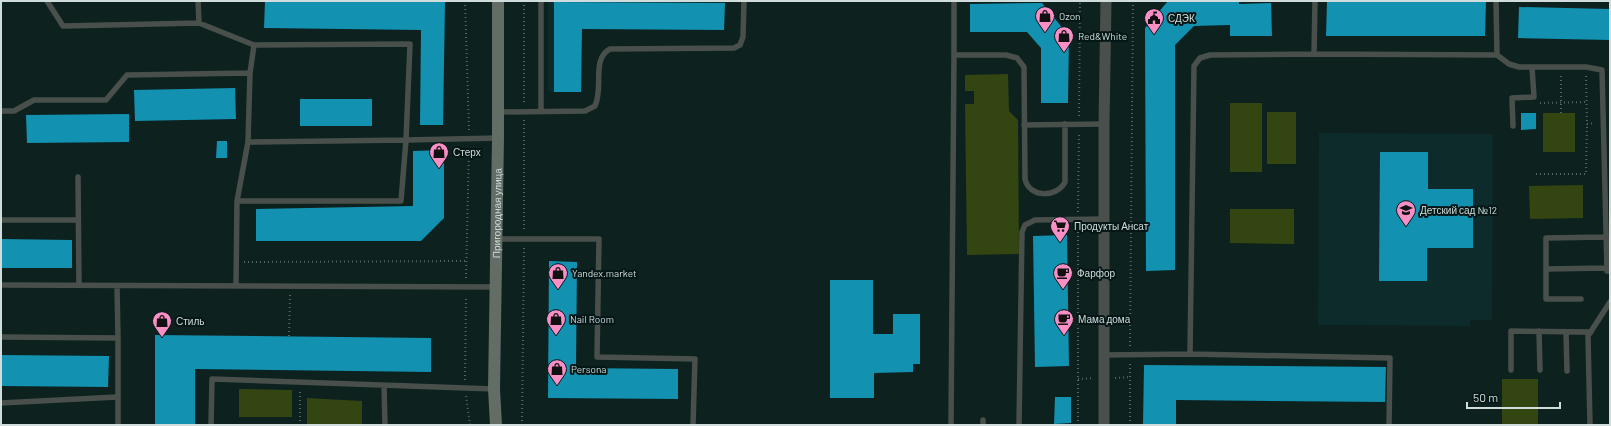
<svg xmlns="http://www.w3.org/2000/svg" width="1611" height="426" font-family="Barlow,sans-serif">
	<rect width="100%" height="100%" fill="#0d211f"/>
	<path fill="#0c2b2a" d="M548,1H724L725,3L554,2V92L548,91Z
		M1319,133L1493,134L1492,320H1470V326L1318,325Z"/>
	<path fill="#334510" d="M1008,74L1009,111L1018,120L1019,254L967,255L965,104H974V91H965V75Z
		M1230,103H1262V172H1230Z
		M1267,112H1296V164H1267Z
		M1543,113H1575V152H1543Z
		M1583,185V218L1530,219L1529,186Z
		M1230,209H1294V244L1230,243Z
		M1502,379H1538V425H1502Z
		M239,389L292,390V417H239Z
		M307,398L362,401V425H307Z"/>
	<path fill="#1391b1" d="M265,1L445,2L443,125H420L421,30L264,28Z
		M1168,1H1239V4L1271,3L1272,36H1230V25L1194,26L1175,45V270L1146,271L1145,28Z
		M1327,1H1486L1485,36H1326Z
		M554,2L725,3L724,30L582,29L581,92H554Z
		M1042,3L1069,36L1068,103H1041V48L1027,32H970V4Z
		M1519,7L1610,9V40L1518,38Z
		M235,88L236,119L135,121L134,90Z
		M300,99H372V126H300Z
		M1521,113H1536V129L1521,130Z
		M129,114V142L27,143L26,115Z
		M217,141H227V158H216Z
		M444,150V218L421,241H256V209L413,206V151Z
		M1380,152H1428V189H1473V248H1427V281H1379Z
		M1067,235L1069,366L1035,367L1033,236Z
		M1,239L72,240V268H1Z
		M549,261L577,262L576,368L678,369V399L548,398Z
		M830,280H873V334H893V314H920V364H913V372L874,373V398H830Z
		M155,335L431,338V372L195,369V425H155Z
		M1,355L109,356L108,387L1,386Z
		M1144,365L1386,367L1385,402L1176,400V425H1143Z
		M1055,397H1071V423L1054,424Z"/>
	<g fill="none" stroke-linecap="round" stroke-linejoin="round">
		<path stroke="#556664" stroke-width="2" stroke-dasharray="1 3" stroke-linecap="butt" d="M465,1L469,130
			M524,1V104
			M1561,76V113
			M1586,76L1587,124L1595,123
			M1540,103L1587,102
			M1079,116L1080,1
			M524,120V230
			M1536,174H1586L1587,124
			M1078,212L1079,132
			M244,262L467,261
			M466,278L469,146
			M289,336L290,295
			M1130,346L1133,1
			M1115,378L1130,377
			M1078,379L1093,378
			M465,380L466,296
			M466,396L470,425
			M300,425V390
			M522,425L524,248
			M1078,425V228
			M1130,425V362"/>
		<path stroke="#49504b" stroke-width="5.5" d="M47,1L63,26L199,23L254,45L250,73L248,142L237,201L236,286
			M198,1L199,23
			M541,1V111
			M954,1V55H1006L1017,58L1024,67L1025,179C1029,198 1057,198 1065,182V124
			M1496,1L1497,55
			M1314,54L1497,55L1509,64L1519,67H1586L1602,70L1607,271H1610
			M1,111H14L34,100H106L127,75L250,73
			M499,112L585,111L595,106C604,87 591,59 610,49L734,48L740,45L743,37L744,1
			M1024,125L1104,124
			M1513,126L1512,98L1534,97L1532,67
			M248,142L406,140L410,44L254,45
			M78,177L79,285
			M237,201H401L406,140L498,138
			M1,220H78
			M497,239H599L597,357L695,359L693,425
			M1546,269L1607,268
			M1,285L496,287
			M117,286L118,338
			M1581,299H1546V238L1606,237
			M1539,331L1540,370
			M1566,332L1567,371
			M1,337L118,338V425
			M1190,354L1390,358L1389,425
			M1104,355L1190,354L1194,66L1200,58L1210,55L1314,54L1315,1
			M1511,370V331L1591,332
			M384,386L385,425
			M1,403L117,397
			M983,420V425
			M211,425L212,379L494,389
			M951,425L954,55
			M1019,425L1022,232L1025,225L1035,220L1104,219
			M1590,425L1588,336L1610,302"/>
		<path stroke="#49504b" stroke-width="11" d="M1104,425V124L1106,1"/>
		<path stroke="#616d65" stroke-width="12" id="s1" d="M496,425L494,389L498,138V1"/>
	</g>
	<defs>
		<symbol id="shop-pin" viewBox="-11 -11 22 30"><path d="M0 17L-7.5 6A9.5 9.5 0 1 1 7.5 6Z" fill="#fa8fc6" stroke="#041716"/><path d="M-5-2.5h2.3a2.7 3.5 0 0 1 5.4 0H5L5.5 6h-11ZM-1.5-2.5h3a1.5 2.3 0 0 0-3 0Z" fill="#111"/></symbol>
		<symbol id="civic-pin" viewBox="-11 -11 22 30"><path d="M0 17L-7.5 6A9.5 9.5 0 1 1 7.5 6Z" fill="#fa8fc6" stroke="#041716"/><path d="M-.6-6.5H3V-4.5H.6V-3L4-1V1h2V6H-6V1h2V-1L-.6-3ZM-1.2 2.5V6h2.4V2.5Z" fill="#111"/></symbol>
		<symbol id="school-pin" viewBox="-11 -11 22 30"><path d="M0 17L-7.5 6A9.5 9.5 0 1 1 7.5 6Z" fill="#fa8fc6" stroke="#041716"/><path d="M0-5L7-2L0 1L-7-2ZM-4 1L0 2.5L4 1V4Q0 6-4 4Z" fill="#111"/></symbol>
		<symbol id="supermarket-pin" viewBox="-11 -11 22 30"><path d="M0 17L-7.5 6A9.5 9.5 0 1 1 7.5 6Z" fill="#fa8fc6" stroke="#041716"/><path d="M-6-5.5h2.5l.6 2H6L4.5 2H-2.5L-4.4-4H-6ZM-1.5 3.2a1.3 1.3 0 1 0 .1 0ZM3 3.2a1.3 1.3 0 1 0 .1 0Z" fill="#111"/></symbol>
		<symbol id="cafe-pin" viewBox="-11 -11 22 30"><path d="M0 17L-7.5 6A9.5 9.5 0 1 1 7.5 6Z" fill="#fa8fc6" stroke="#041716"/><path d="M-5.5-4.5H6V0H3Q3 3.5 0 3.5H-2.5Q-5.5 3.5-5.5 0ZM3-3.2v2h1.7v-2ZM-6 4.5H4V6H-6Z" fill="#111"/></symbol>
	</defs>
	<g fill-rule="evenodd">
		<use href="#shop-pin" x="1034" y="5" width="22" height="30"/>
		<use href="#civic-pin" x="1143" y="7" width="22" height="30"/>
		<use href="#shop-pin" x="1053" y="25" width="22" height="30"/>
		<use href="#shop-pin" x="428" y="141" width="22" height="30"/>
		<use href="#school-pin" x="1395" y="199" width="22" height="30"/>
		<use href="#supermarket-pin" x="1049" y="215" width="22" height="30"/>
		<use href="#shop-pin" x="547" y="262" width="22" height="30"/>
		<use href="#cafe-pin" x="1052" y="262" width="22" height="30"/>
		<use href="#shop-pin" x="545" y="308" width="22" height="30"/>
		<use href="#cafe-pin" x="1053" y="308" width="22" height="30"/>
		<use href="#shop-pin" x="151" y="310" width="22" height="30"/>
		<use href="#shop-pin" x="546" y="358" width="22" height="30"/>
	</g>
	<g text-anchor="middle" stroke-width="4" stroke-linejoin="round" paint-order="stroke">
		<g font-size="10" fill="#d1dddc" stroke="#041716" text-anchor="start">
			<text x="1059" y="20">Ozon</text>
			<text x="1168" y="22">СДЭК</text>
			<text x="1078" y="40">Red&amp;White</text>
			<text x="453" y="156">Стерх</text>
			<text x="1420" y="214">Детский сад №12</text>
			<text x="1074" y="230">Продукты Ансат</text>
			<text x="572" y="277">Yandex.market</text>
			<text x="1077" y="277">Фарфор</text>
			<text x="570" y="323">Nail Room</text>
			<text x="1078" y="323">Мама дома</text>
			<text x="176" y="325">Стиль</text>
			<text x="571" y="373">Persona</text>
		</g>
		<g font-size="10" fill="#d1dddc" stroke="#041716">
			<text dy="4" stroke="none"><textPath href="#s1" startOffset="212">Пригородная улица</textPath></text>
		</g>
	</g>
	<rect width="1611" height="426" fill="none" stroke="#d1dddc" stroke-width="4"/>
	<path d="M1467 402v6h93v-6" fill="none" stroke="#d1dddc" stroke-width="2"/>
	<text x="1473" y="402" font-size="12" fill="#d1dddc" stroke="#041716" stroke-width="3" paint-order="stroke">50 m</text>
</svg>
